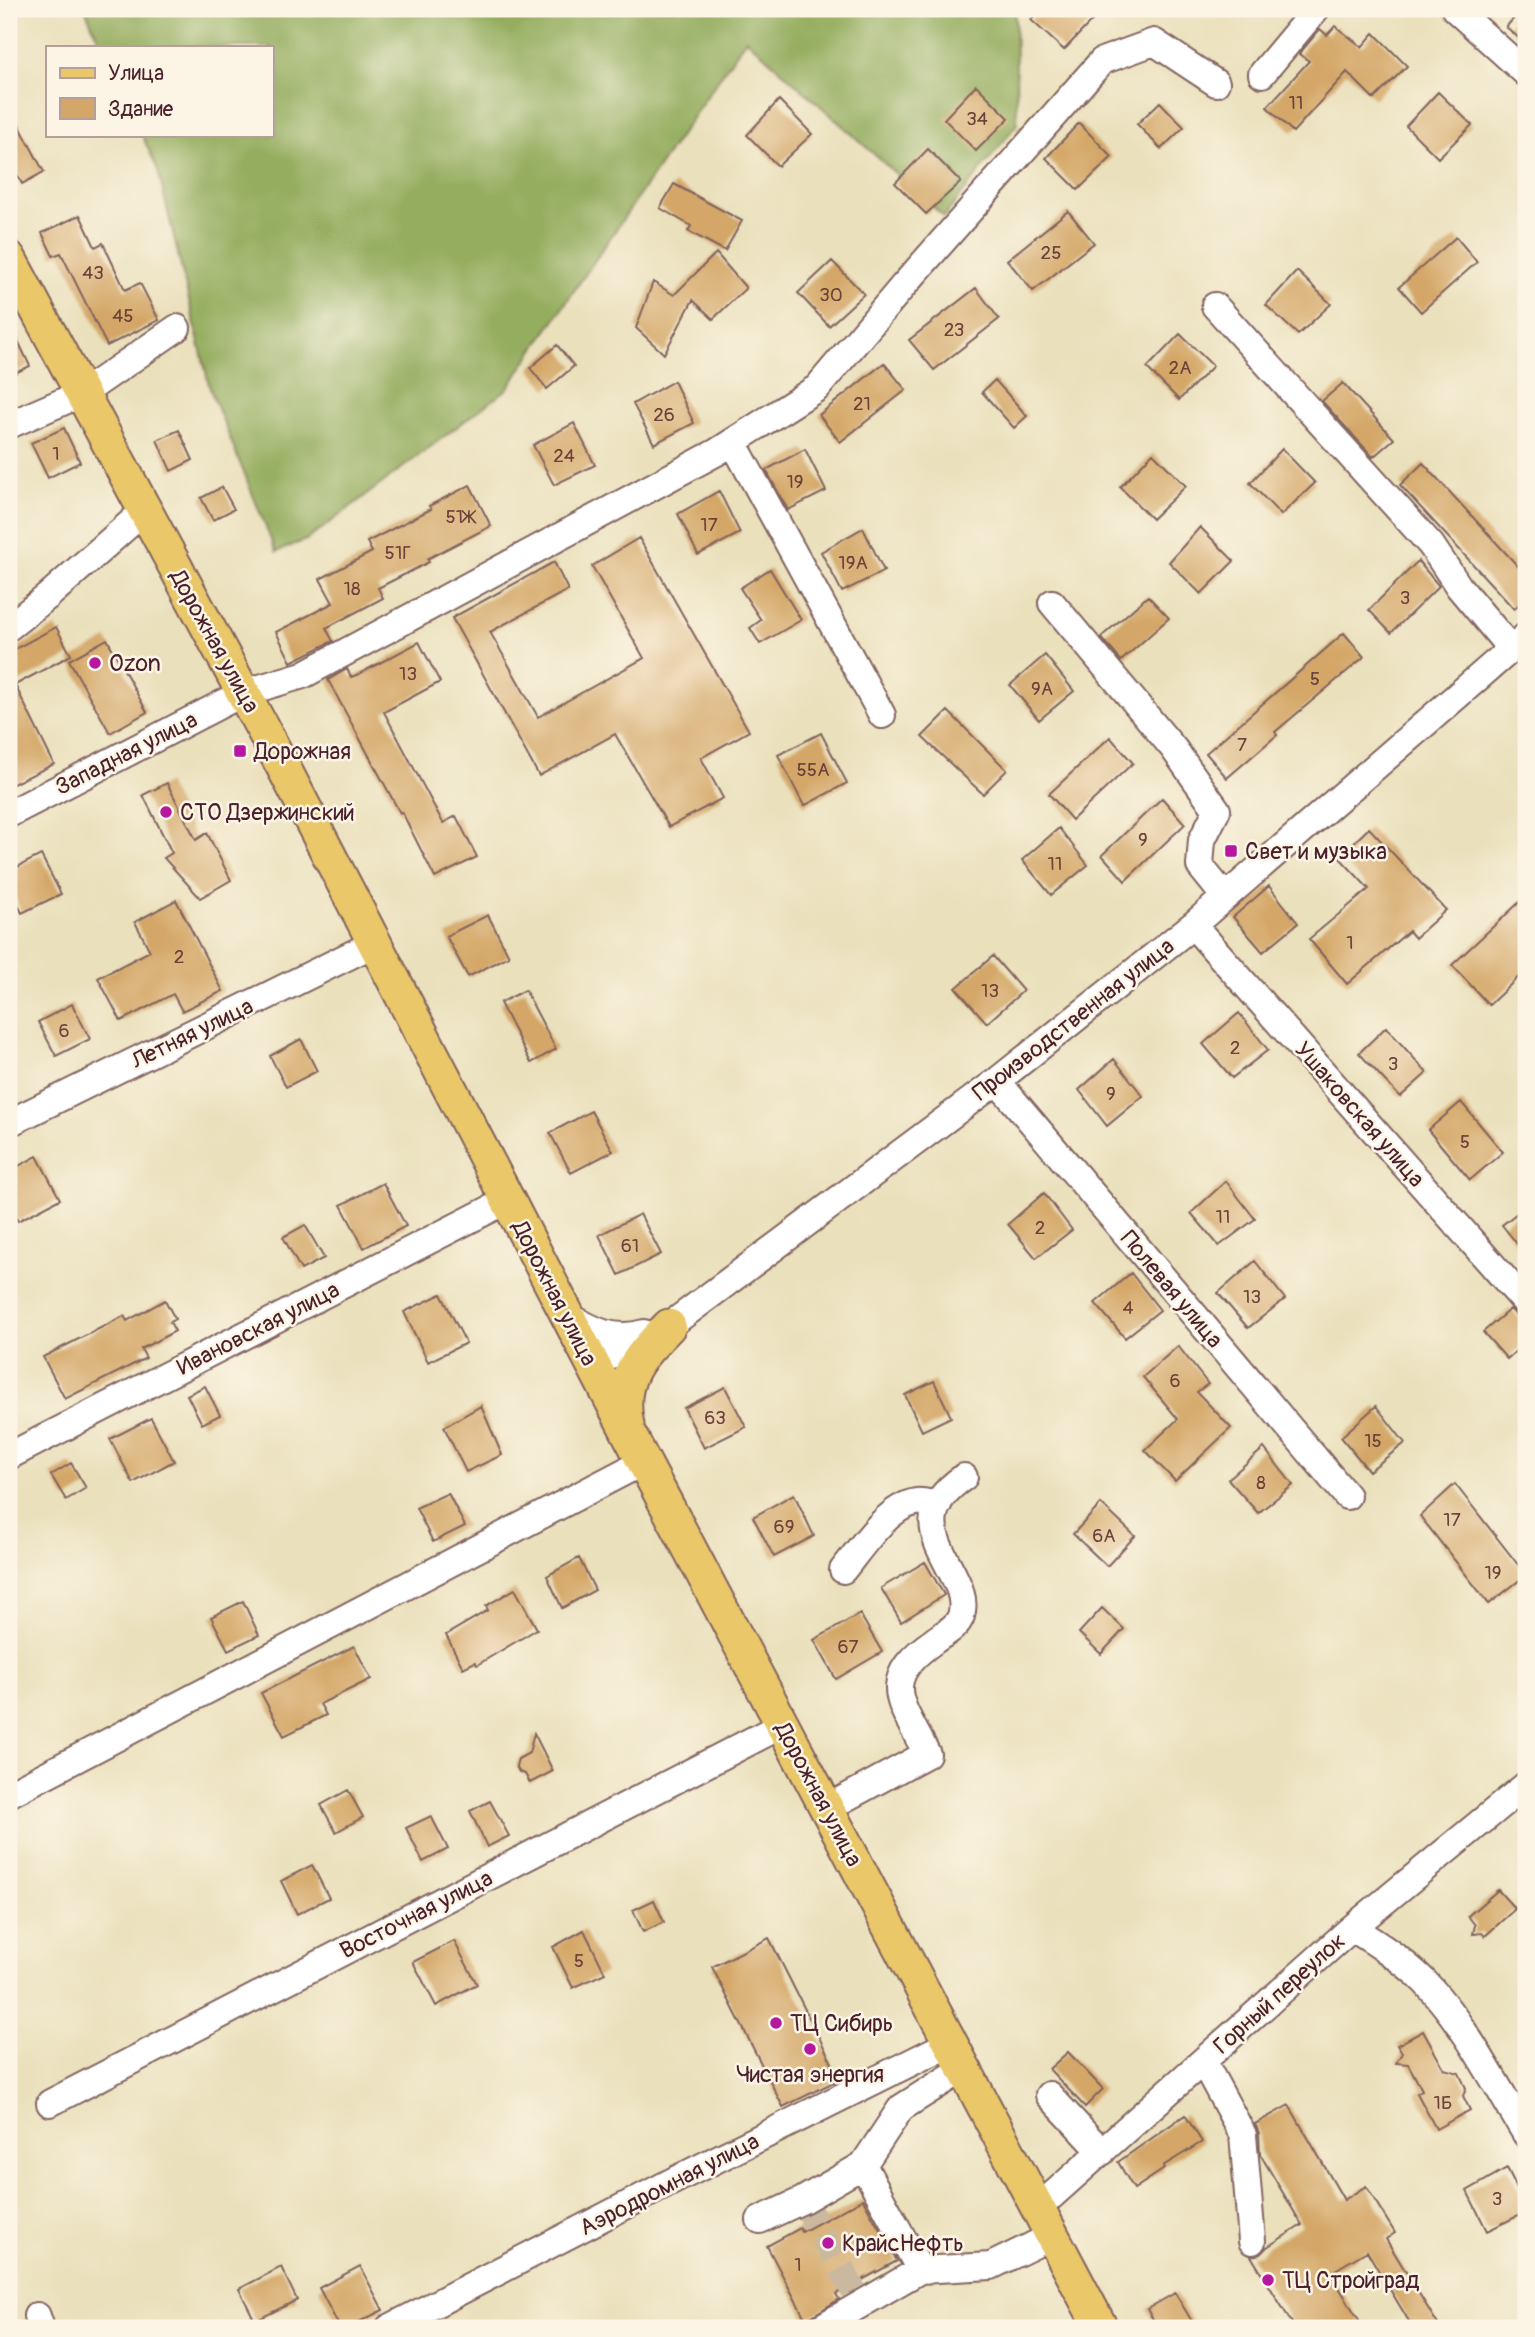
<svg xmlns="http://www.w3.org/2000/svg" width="1535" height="2337" font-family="Pangolin,sans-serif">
	<rect width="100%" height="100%" fill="#fcf5e5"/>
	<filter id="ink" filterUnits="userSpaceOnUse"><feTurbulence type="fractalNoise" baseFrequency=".0143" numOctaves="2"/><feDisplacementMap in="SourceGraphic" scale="14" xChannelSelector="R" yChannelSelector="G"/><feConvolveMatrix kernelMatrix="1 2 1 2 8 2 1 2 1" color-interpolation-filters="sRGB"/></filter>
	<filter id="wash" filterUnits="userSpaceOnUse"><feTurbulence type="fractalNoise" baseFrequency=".00686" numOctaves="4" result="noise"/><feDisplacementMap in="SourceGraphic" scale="28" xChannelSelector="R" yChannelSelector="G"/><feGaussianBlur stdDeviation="1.57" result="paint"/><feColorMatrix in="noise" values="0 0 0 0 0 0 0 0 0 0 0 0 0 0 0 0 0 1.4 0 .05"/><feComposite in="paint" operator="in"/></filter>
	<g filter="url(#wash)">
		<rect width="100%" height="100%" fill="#eae0bc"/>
		<path fill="#94ad5f" stroke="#6f6645" stroke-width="2" d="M85,9H1015L1017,124L944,217L746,39L507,389L308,539L276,552L210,389L158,170L142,135H271V47H102Z"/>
		<g id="blocks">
			<path fill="#d4a768" d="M1040,9H1103L1064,50L1031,20Z
				M1522,9H1526V44L1506,27Z
				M1335,26L1362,47L1374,33L1407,66L1374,99L1347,72L1293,132L1267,107L1309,61L1299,54L1320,29L1327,35Z
				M976,85L1009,118L976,151L944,119Z
				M1438,92L1472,125L1438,158L1406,126Z
				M779,100L812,134L778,166L747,135Z
				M1160,102L1184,127L1161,149L1137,124Z
				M9,106L44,172L22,184L9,160Z
				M1079,123L1112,157L1078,190L1046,158Z
				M928,149L961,182L926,214L895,183Z
				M674,184L742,221L725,251L688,231L691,226L660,208Z
				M1068,211L1094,243L1033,291L1007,260Z
				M80,215L95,247L103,243L125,290L140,283L159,320L107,346L61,253L53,256L42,233Z
				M1456,237L1477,262L1421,312L1399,287Z
				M716,253L746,288L713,319L693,300L664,354L636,328L653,282L674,295Z
				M832,261L864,294L829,326L798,293Z
				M1297,271L1331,304L1298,335L1266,305Z
				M976,288L999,319L934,370L909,340Z
				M9,322L30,366L9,376Z
				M1180,334L1213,366L1179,400L1147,368Z
				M557,345L574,366L547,389L530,368Z
				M884,363L906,390L840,442L819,415Z
				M995,380L1027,416L1014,428L982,392Z
				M674,381L694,423L654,444L633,404Z
				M1343,383L1394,439L1373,457L1322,401Z
				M574,423L595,465L554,485L533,445Z
				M64,428L80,462L48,478L31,443Z
				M179,430L193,460L171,471L157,440Z
				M805,449L826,491L788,510L766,470Z
				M1282,449L1315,483L1281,515L1250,483Z
				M1153,453L1186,486L1152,519L1120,487Z
				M1423,463L1526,575V598L1514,609L1400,485Z
				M470,485L491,526L427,559L429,562L378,588L383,598L326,628L333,641L291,662L276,632L333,603L320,579L372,552L367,542L431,509L429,506Z
				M222,487L234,509L213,520L201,498Z
				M719,491L740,533L698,555L678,514Z
				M1200,527L1234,561L1201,594L1169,562Z
				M863,528L884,571L842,592L821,552Z
				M639,538L749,731L701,758L723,798L669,827L615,734L539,776L452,618L554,562L568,590L490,632L538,717L644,658L592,566Z
				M1418,561L1439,586L1391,633L1369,610Z
				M770,569L801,620L760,644L750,628L761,620L740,588Z
				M1148,596L1169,618L1121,661L1101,637Z
				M56,627L71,655L15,685L54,764L9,786V652Z
				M1344,633L1364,657L1275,732L1277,735L1227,778L1206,753Z
				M107,639L147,712L110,733L69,660Z
				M419,642L440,682L384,712L443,823L456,816L477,857L435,878L402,812L400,813L328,680L347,669L351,677L359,674Z
				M1045,655L1074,691L1039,720L1010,685Z
				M948,711L1007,770L983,794L922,737Z
				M821,733L847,783L804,806L778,755Z
				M1110,737L1133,763L1072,820L1049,794Z
				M167,783L196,840L207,833L231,880L200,898L164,858L172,853L143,795Z
				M1162,798L1185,824L1125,881L1102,855Z
				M1059,828L1088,865L1051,895L1022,860Z
				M1369,828L1446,910L1415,938L1409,931L1347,984L1309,939L1369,889L1339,857Z
				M41,855L61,894L22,913L9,886V871Z
				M1269,886L1298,923L1263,952L1233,917Z
				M1526,896V970L1489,1005L1452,965Z
				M176,900L223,991L182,1011L173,994L121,1021L98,978L150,951L135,922Z
				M488,915L509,956L468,977L446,936Z
				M993,956L1023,991L987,1023L956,988Z
				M525,990L556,1049L531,1063L500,1003Z
				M72,1004L90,1039L56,1056L38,1022Z
				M1239,1013L1268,1050L1232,1078L1203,1044Z
				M1386,1027L1427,1073L1400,1097L1359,1053Z
				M301,1039L317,1071L286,1087L270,1056Z
				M1114,1059L1143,1096L1107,1126L1079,1090Z
				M1461,1102L1503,1152L1470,1180L1428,1130Z
				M591,1111L613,1151L571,1173L550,1133Z
				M37,1156L60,1199L18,1221L9,1202V1171Z
				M1226,1181L1255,1219L1219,1246L1191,1213Z
				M383,1183L406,1226L364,1248L341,1205Z
				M1044,1193L1072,1230L1036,1258L1008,1224Z
				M1526,1206V1255L1502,1225Z
				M640,1214L661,1254L619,1275L599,1235Z
				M305,1225L324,1258L301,1270L283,1237Z
				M1255,1261L1285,1299L1248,1328L1218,1293Z
				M1131,1273L1160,1310L1125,1338L1095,1303Z
				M441,1294L466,1343L428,1362L404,1312Z
				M165,1300L175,1319L170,1322L175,1331L141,1349L146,1358L65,1399L43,1357L124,1316L127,1321Z
				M1510,1309L1526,1325V1342L1507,1359L1483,1332Z
				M1178,1346L1208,1384L1197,1392L1231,1428L1175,1481L1145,1450L1178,1419L1143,1377Z
				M934,1381L951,1417L922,1431L905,1395Z
				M205,1386L220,1415L202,1424L187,1395Z
				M725,1387L746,1427L704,1448L684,1408Z
				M481,1406L502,1455L466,1472L444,1427Z
				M1376,1406L1405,1443L1369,1471L1341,1437Z
				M151,1418L174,1461L133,1483L110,1439Z
				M1264,1448L1293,1485L1258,1513L1228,1479Z
				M71,1463L86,1488L66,1500L51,1475Z
				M1455,1484L1526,1575L1489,1604L1420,1516Z
				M448,1493L465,1526L433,1542L416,1508Z
				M794,1494L814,1536L774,1557L753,1517Z
				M1101,1504L1135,1536L1107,1566L1073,1534Z
				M579,1558L595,1590L562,1608L547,1576Z
				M925,1562L944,1595L901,1622L881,1588Z
				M515,1589L537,1629L477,1665L475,1662L463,1668L446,1635L488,1610L486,1606Z
				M243,1601L259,1635L228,1650L211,1617Z
				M1102,1608L1124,1629L1101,1654L1079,1633Z
				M860,1614L882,1652L836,1679L814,1640Z
				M354,1646L371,1679L320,1704L326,1715L284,1736L261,1693Z
				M534,1733L553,1771L530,1783L525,1774L519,1772L516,1766L518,1759L529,1753Z
				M348,1790L363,1817L336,1832L321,1805Z
				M490,1801L509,1836L487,1847L470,1811Z
				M431,1816L448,1849L423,1862L406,1828Z
				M312,1865L329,1898L297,1914L281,1881Z
				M1498,1890L1515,1909L1485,1936L1482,1933L1473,1934L1475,1925L1468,1916Z
				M654,1900L664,1922L643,1932L633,1910Z
				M584,1930L605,1973L573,1988L553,1947Z
				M769,1938L840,2079L783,2107L712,1967Z
				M454,1941L477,1984L436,2006L413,1962Z
				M1423,2031L1444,2069L1459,2073L1466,2088L1463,2096L1470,2110L1436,2129L1417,2093L1422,2090L1408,2064L1396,2063L1402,2053L1397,2045Z
				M1068,2052L1103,2089L1085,2107L1049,2069Z
				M1289,2105L1344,2200L1366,2186L1395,2233L1386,2239L1440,2328H1413L1367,2251L1330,2273L1364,2328H1295L1251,2256L1260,2254L1267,2247L1302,2225L1260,2154L1259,2133L1255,2124Z
				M1185,2115L1202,2142L1163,2166L1164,2169L1134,2189L1118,2162Z
				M1507,2168L1526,2206V2212L1487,2231L1467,2191Z
				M863,2199L897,2261L836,2294L839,2299L806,2320L767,2246L800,2228L802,2232Z
				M360,2266L383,2310L347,2328H340L319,2288Z
				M281,2267L297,2300L255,2321L239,2289Z
				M1175,2293L1196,2328H1158L1147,2309Z"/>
		</g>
	</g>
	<g filter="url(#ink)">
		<use href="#blocks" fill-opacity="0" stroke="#82635e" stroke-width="2"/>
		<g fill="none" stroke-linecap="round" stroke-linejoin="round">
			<path stroke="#cab99f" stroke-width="26" stroke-dasharray="26 13" stroke-linecap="butt" d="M803,2200L861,2304"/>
			<defs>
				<path id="minor" d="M1455,9L1526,73
					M1262,74L1316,9
					M1215,306L1431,545L1459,587L1511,649
					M9,425L83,393L177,328
					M733,442L882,715
					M1052,603L1174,749L1217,810L1202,840L1200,866L1225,897
					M9,627L47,597L144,511
					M9,814L243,693L303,675L717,452L817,388L904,285L1102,61L1154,42L1216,83
					M1193,925L1526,1303
					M997,1081L1347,1496
					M9,1123L375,943
					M567,1315C592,1330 614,1342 644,1333
					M593,1365L669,1326L997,1081L1193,925L1526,636
					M9,1456L508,1200
					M843,1570C861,1548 887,1507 916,1502C923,1501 931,1504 938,1505
					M9,1794L643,1462
					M827,1808L927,1754C902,1704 876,1681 934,1641C943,1634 957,1628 961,1616C975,1572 890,1527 964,1477
					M1352,1928C1378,1944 1403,1960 1425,1982C1465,2024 1495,2084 1526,2134
					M1203,2061L1243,2135L1252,2241
					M1049,2095L1102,2152
					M50,2103L782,1725
					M863,2165L920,2270
					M1038,2208L1352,1928L1526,1785
					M760,2220L803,2200L863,2165L901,2108L963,2069
					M37,2316L41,2328
					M389,2328L677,2179L950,2043
					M820,2328L920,2270L991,2266L1052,2236"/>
				<path id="major" d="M9,258L287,774L629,1434L1101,2328
					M627,1425C617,1379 639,1357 669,1326"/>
			</defs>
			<use href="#minor" stroke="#82635e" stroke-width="30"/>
			<use href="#major" stroke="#82635e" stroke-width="37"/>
			<use href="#minor" stroke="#fff" stroke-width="26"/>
			<use href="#major" stroke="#eac769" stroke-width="33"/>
		</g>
	</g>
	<g fill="#b5179e" stroke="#fcf5e5" stroke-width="2.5">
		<circle cx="95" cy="663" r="7"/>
		<rect x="233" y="744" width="14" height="14" rx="3.5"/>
		<circle cx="166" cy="812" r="7"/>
		<rect x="1224" y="844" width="14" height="14" rx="3.5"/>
		<circle cx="776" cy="2023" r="7"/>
		<circle cx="810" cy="2049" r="7"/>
		<circle cx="828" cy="2243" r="7"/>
		<circle cx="1268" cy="2280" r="7"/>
	</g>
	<g text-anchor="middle" stroke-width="5" stroke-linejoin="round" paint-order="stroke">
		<g font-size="19" fill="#6c413a">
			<text x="1296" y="109">11</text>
			<text x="977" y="125">34</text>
			<text x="1051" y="259">25</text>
			<text x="93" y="279">43</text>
			<text x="831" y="301">30</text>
			<text x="123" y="322">45</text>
			<text x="954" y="336">23</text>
			<text x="1180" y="374">2А</text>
			<text x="862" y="410">21</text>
			<text x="664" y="421">26</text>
			<text x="56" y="460">1</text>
			<text x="564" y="462">24</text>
			<text x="795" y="488">19</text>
			<text x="460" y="523">51Ж</text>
			<text x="709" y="531">17</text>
			<text x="398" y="559">51Г</text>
			<text x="853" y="569">19А</text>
			<text x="352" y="595">18</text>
			<text x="1405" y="604">3</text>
			<text x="408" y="680">13</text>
			<text x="1315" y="685">5</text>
			<text x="1042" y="695">9А</text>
			<text x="1242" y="751">7</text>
			<text x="813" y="776">55А</text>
			<text x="1143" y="846">9</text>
			<text x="1055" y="870">11</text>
			<text x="1350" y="949">1</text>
			<text x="179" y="963">2</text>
			<text x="990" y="997">13</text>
			<text x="64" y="1037">6</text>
			<text x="1235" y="1054">2</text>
			<text x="1393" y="1070">3</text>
			<text x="1111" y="1100">9</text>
			<text x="1465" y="1148">5</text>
			<text x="1223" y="1223">11</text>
			<text x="1040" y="1234">2</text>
			<text x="630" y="1252">61</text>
			<text x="1252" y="1303">13</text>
			<text x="1128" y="1314">4</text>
			<text x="1175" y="1387">6</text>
			<text x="715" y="1424">63</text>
			<text x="1373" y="1447">15</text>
			<text x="1261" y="1489">8</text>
			<text x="1452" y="1526">17</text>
			<text x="784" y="1533">69</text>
			<text x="1104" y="1542">6А</text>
			<text x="1493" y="1579">19</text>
			<text x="848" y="1653">67</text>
			<text x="579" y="1967">5</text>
			<text x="1443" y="2109">1Б</text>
			<text x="1497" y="2205">3</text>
			<text x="798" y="2271">1</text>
		</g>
		<g font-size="23" fill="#4a1f2b" stroke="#fcf5e5">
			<text transform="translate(215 641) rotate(61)" y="8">Дорожная улица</text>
			<text transform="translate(126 753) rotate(-27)" y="8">Западная улица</text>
			<text transform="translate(1073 1019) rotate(-38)" y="8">Производственная улица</text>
			<text transform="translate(192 1033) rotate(-26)" y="8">Летняя улица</text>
			<text transform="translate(1360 1114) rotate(49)" y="8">Ушаковская улица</text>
			<text transform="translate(1172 1289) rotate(50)" y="8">Полевая улица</text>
			<text transform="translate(555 1293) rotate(63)" y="8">Дорожная улица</text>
			<text transform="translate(258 1328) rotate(-27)" y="8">Ивановская улица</text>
			<text transform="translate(819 1794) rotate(62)" y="8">Дорожная улица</text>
			<text transform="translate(416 1914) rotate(-27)" y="8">Восточная улица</text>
			<text transform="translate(1279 1993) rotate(-42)" y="8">Горный переулок</text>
			<text transform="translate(669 2184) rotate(-27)" y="8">Аэродромная улица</text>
		</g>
		<g font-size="23" fill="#4a1f2b" stroke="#fcf5e5" text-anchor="start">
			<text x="109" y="671">Ozon</text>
			<text x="254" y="759">Дорожная</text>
			<text x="180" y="820">СТО Дзержинский</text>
			<text x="1245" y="859">Свет и музыка</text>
			<text x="790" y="2031">ТЦ Сибирь</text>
			<text x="810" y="2082" text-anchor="middle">Чистая энергия</text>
			<text x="842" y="2251">КрайсНефть</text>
			<text x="1282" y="2288">ТЦ Стройград</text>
		</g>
	</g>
	<rect width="1535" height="2337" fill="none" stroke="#fcf5e5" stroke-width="35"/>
	<rect x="46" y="46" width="228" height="91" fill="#fcf5e5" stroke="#b59f9b" stroke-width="2"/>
	<rect x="60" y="68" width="35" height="10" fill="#eac769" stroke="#b59f9b" stroke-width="2"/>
	<text x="108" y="80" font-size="21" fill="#4a1f2b">Улица</text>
	<rect x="60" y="98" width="35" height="21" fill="#d4a768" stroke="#b59f9b" stroke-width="2"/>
	<text x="108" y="116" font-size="21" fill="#4a1f2b">Здание</text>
</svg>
